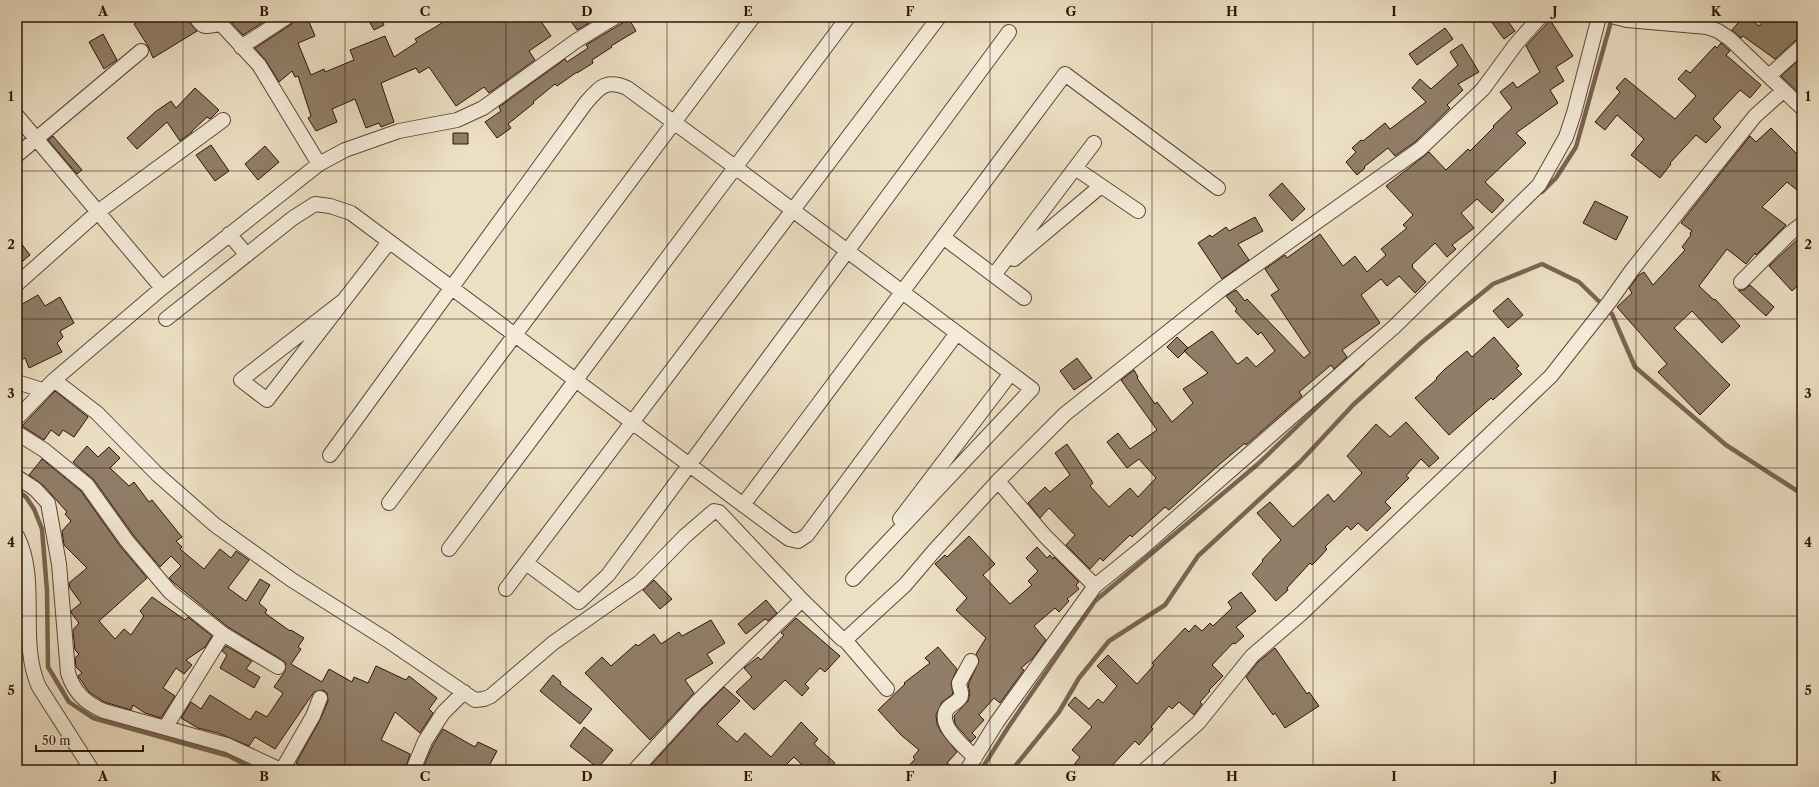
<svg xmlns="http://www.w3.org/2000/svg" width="1819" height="787" font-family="'Libre Caslon Text',serif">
	<rect width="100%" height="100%" fill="#ecdfc3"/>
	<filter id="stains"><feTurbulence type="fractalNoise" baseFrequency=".005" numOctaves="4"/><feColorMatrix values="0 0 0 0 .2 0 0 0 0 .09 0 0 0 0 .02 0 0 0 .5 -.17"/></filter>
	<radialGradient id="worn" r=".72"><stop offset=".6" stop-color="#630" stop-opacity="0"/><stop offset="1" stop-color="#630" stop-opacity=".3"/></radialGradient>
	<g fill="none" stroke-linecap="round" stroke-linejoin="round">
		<path stroke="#796452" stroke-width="4.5" d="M1542,192L1556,178L1576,147L1612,18
			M17,490L26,497L34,509L42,529L47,591L48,667L69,702L93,718L229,756L255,770
			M981,770L1009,726L1095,601L1258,464L1363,363
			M1012,770L1059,712L1079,678L1109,641L1165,605L1198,556L1300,462L1353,405L1422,342L1493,284L1542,264L1579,282L1612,314L1635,367L1726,445L1802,494"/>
	</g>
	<path fill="#917e69" stroke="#2e1408" d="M145,17H188L189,22L197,31L153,58L148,46L134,24Z
		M226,17H271L243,35Z
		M295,17H307L315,36L298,43L311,75L324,69L325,72L354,60L350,50L385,36L394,57L417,42L415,39L442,23L438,17H538L551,36L529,51L535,60L489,93L484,87L456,106L429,67L419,73L416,68L381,83L394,122L381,127L379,123L366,128L355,99L332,109L337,122L316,131L308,118L311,116L298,76L295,77L292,71L279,82L266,61L255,48L292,24Z
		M367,17H380L384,25L374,30Z
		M568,17H585L589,23L577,30Z
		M1488,17H1505L1515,31L1504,39Z
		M1743,17H1748L1759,26L1767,17H1802V38L1796,40L1775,59L1743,36L1741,38L1732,30Z
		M629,19L636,31L611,46L612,47L592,60L593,63L577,73V72L557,86L555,84L533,102L534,103L508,124L511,128L497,138L485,122L501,111L499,107L565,59L567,62L588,48L586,45Z
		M1550,20L1573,56L1556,67L1564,81L1550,90L1558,103L1516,133L1526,143L1485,182L1504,200L1492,213L1477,199L1461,213L1474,228L1452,245L1456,249L1447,257L1435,243L1412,265L1413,266L1412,267L1426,282L1415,293L1399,276L1387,286L1381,279L1361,295L1380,323L1342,350L1347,357L1334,369L1331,365L1299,392L1302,396L1246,445L1245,443L1221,463L1169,510L1165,507L1132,537L1130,535L1103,561L1100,558L1090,569L1066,545L1075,535L1049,508L1040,518L1028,503L1045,487L1050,492L1070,475L1055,453L1067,444L1093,483L1090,486L1109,507L1130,488L1138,497L1156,478L1139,459L1127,468L1107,442L1118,433L1130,449L1157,430L1121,380L1134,370L1138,377L1137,378L1155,404L1157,402L1172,422L1193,403L1183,389L1208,373L1184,351L1212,331L1236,363L1238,364L1247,357L1256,367L1275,351L1261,332L1258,335L1235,311L1237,309L1226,296L1236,290L1245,301L1247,299L1304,358L1310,353L1271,295L1279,290L1265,269L1285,255L1287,258L1320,234L1343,266L1355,256L1367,272L1386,255L1381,249L1407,228L1403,225L1413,215L1386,186L1429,152L1446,170L1468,149L1470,151L1494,127L1493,126L1512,108L1500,92L1513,82L1517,88L1540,72L1526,46Z
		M1445,28L1453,39L1417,65L1409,54Z
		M103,34L117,60L104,69L89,42Z
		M1721,43L1730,51L1726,55L1761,85L1750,98L1740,90L1713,119L1721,127L1706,143L1696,135L1670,163L1671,164L1660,178L1631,155L1644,139L1617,115L1605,130L1595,122L1620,92L1616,88L1625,78L1675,119L1696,96L1678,79L1686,70L1690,73L1715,46L1717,48Z
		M1462,44L1479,72L1458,84L1463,90L1447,105L1450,108L1415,142L1395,156L1388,148L1364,167L1365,168L1357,175L1346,162L1356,152L1352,148L1361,140L1363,141L1385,123L1390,129L1426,102L1412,88L1420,79L1431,89L1458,65L1450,52Z
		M1802,57V96L1781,76Z
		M195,88L219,110L210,119L207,117L192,131V132L180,141L167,122L137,149L127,138L155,112L171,101L176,108Z
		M1771,128L1797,154L1802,149V194L1787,182L1762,207L1786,225L1756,255L1755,253L1746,264L1727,249L1699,286L1714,300L1715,299L1740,326L1722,343L1692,311L1674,328L1730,385L1700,415L1658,372L1667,364L1617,307L1632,293L1629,288L1639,275L1644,272L1653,285L1685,250L1682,247L1691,235L1690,233L1692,231L1681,223L1750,136L1756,142Z
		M453,133H468V144H453Z
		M53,136L82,170L77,174L48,140Z
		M211,145L229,171L215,181L196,155Z
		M265,146L279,162L258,180L245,164Z
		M1282,183L1305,209L1292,221L1269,195Z
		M1595,201L1628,217L1616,240L1583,223Z
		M1255,217L1263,231L1238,244L1249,260L1222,279L1198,243L1210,235L1212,237L1226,227L1229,231Z
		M1802,235V282L1792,291L1769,266Z
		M17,238L30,255L17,266Z
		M1750,285L1774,307L1766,316L1738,290H1744Z
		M38,295L45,306L60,297L74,323L60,331L63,337L57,343L62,352L29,368L25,358L17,362V307Z
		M1508,298L1523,315L1508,328L1493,311Z
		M1177,337L1188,348L1178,358L1167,347Z
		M1494,337L1519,366L1516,368L1522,374L1493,400L1491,398L1449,435L1415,398L1437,379L1436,378L1445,369L1467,351L1472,357Z
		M1077,358L1092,378L1074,390L1060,371Z
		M55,391L88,417L74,437L63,430L59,436L51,430L44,440L22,426Z
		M1406,422L1439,458L1429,467L1421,459L1406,476L1409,478L1385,502L1391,508L1367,531L1358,523L1351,530L1347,526L1325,547L1327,549L1320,557L1312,565L1310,563L1287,588L1288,590L1276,601L1252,574L1263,561L1262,560L1281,540L1257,513L1270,502L1293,527L1328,494L1334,502L1362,473L1347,456L1376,424L1390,437Z
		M87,446L98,457L109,447L120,458L110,468L129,486L134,482L149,502L152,500L182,537L176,541L182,547L180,549L204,569L220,549L231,558L236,551L249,560L228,588L246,601L260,579L270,585L259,603L267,610L265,613L290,631L291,630L304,638L298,647L301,649L291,664L322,682L329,669L352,682L354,677L368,683L376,666L406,680L409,676L437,698L429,709L433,713L420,733L395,712L381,740L410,754L405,770H310L296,763L320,720L328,701L327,693L323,690L314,692L275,749L255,737L249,746L218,733L198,728L181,718L191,702L201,709L210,695L250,720L256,711L267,717L283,693L274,687L285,671L286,663L282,660L228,627L174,583L169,578L181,566L171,556L160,567L134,536L94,480L73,462Z
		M42,459L81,491L120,546L147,578L99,621L115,639L124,629L131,635L144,616L140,611L152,597L185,620L188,617L212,636L205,647L186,660L192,665L184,674L176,668L163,688L175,696L161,718L145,713L133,705L131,710L104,702L89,692L78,676L82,673L76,667L75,658L79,654L75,650L73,630L79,623L72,614L71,611L81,603L70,588L69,583L87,568L64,545L62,531L71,521L65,514L67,512L44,486L29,475Z
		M969,536L995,564L983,575L1010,604L1032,585L1028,581L1038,571L1026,558L1037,547L1047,558L1050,555L1053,559L1054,557L1079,582L1076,585L1079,589L1067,599L1069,601L1059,612L1055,608L1034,626L1046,640L1033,658L1021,668L1024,670L1000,703L994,698L979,715L984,720L972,733L976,737L971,742L955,724L954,716L968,701L970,693L968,685L979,661L976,654L986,638L956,610L967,598L935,564L945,555L947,557Z
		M654,580L672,599L660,609L643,590Z
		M1241,592L1256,611L1236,627L1244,636L1235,644L1233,643L1212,665L1223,676L1209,690L1210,691L1200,702L1202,704L1194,715L1179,702L1172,709L1169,706L1151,727L1153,729L1139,745L1135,741L1108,770H1070L1080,757L1072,750L1092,727L1068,705L1075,697L1089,709L1098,699L1103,703L1117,686L1097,666L1108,655L1137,684L1154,665L1152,663L1185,628L1189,632L1195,625L1202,631L1210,623L1213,626L1232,608L1228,602Z
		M766,600L777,613L768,621L765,619L746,634L738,624Z
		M796,618L840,656L825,672L820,668L805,684L809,688L802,696L785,680L754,710L736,692L752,677L744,668L758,657L761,660L784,635L781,633Z
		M711,620L725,643L707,654L713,663L685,680L694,693L650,740L585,673L602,657L611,666L636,644L638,646L654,634L661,644L679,632L682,636Z
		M226,646L252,661L246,669L260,677L254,688L220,668L227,655L222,651Z
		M938,647L957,669L951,683L953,694L942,702L936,715L937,724L941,732L957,752L947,763L957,770H905L915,759L913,757L919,750L901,735L878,710L905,684L904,683L930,663L925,658Z
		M1275,648L1307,694L1309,692L1319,706L1285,728L1275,713L1273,715L1246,677L1258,662Z
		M553,675L561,682L560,684L592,709L580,724L540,691Z
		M724,687L740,701L717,724L737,742L745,733L771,757L801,722L818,739L814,744L835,763L828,770H807L794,757L781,770H656L651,765L703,708Z
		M584,727L613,750L598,768L570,746Z
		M443,729L475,747L478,742L497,751L487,770H422L433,745Z"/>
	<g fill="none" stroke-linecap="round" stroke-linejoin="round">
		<defs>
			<path id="minor" d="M196,17C204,31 207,25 221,24L259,65L319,164
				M1615,17L1627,20L1707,27L1718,31L1730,39L1802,108
				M241,47L287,17
				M1769,76L1802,46
				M17,116L162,288
				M17,155L141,51
				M1075,168L1138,211
				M229,234L247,255
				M943,237L1024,298
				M1014,259L1101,186
				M994,275L1094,143
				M1741,282L1789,234L1802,224
				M17,284L99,211L223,120
				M343,301L241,380L267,400L389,242
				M166,319L293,218L315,204L330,206L351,213L789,539L798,541L807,535L957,333
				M54,380L97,413L158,475L215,525L292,580L387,640L475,700L484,699L491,696L553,643L640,582L685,536L714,511L719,512L802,600L842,639L845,640L905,585L934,551L998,481L1065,414L1222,289L1420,149L1483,89L1516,44L1540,17
				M17,382L42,390
				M17,418L54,380L162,288L319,164L345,150L399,131L457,120L483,108L576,41L615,17
				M17,433L44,450L87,485L127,541L170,592L223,634L278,667
				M330,455L585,104C598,89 605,78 627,88L735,167L1032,389L853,579
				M17,477L35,489L48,503L59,564L68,673C74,692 85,703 104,711L227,745L281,770
				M998,481L1045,536L1095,586
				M389,503L753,17
				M743,505L1065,74L1218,188
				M900,519L1011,373
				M17,536C40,581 18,641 39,687L92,770
				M449,549L848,17
				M526,563L579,602L608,575L1009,32
				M506,589L939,17
				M845,640L887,689
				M971,661L959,683C959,688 962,691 961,695C961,700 952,704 948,708C935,724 964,746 975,758
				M165,728L223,634
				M282,770L313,716L320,698
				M413,770L425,741L443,713L464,692
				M635,770L697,702L802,600
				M967,770L997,722L1095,586L1142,548L1394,327L1539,185L1566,137L1574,113L1599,17
				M1145,770L1198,723L1252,656L1302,613L1551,376L1610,301L1632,270L1755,116L1783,91"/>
		</defs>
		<use href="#minor" stroke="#5e4737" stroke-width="16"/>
		<use href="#minor" stroke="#f3ead8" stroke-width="14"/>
	</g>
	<path fill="none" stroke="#2e1408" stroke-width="1" stroke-opacity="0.55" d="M183,17V770M345,17V770M506,17V770M667,17V770M829,17V770M990,17V770M1152,17V770M1313,17V770M1474,17V770M1636,17V770M17,171H1802M17,319H1802M17,468H1802M17,616H1802"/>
	<rect width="1819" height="787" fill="none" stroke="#ecdfc3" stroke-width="44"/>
	<path d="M36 745v6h107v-6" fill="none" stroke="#2e1408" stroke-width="2"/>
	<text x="42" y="745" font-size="12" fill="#2e1408" stroke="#f3ead8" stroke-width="3" paint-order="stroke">50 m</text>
	<rect x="22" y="22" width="1775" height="743" fill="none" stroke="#2e1408" stroke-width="1.5"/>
	<g font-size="13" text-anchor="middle" font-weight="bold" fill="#2e1408">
		<text x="103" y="16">A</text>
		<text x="264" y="16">B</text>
		<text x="425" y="16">C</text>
		<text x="587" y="16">D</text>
		<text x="748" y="16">E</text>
		<text x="910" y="16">F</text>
		<text x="1071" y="16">G</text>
		<text x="1232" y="16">H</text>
		<text x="1394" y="16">I</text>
		<text x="1555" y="16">J</text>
		<text x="1716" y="16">K</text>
		<text x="11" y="101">1</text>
		<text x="1808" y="101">1</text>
		<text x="11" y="249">2</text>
		<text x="1808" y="249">2</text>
		<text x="11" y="398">3</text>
		<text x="1808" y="398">3</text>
		<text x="11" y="547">4</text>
		<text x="1808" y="547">4</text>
		<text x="11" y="695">5</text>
		<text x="1808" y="695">5</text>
		<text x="103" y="781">A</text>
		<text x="264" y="781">B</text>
		<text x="425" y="781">C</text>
		<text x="587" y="781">D</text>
		<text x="748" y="781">E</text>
		<text x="910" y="781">F</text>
		<text x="1071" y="781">G</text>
		<text x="1232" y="781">H</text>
		<text x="1394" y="781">I</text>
		<text x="1555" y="781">J</text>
		<text x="1716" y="781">K</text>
	</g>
	<rect width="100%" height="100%" filter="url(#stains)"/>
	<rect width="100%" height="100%" fill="url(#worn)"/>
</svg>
